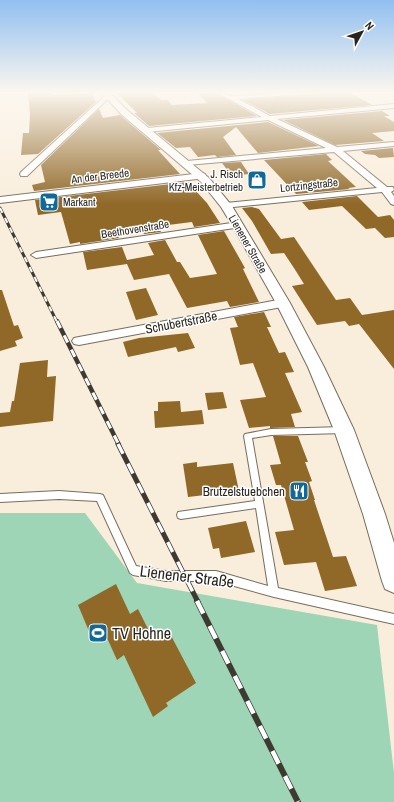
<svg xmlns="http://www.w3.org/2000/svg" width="394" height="802" font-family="'Archivo Narrow',sans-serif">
	<rect width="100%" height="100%" fill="#f9eedc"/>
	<path fill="#9dd5b6" d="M0,513H85L137,583L377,625L394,773V802H0Z"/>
	<path fill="#906828" d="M28,93H52V95L92,93L96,102L38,154L21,155L23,133H29L30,114Z
		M117,93H153L161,100H168L172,105L207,103L198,93H217L257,116L149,126L134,113H137Z
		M321,93H351L372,105L270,114L243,100Z
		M99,109L103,118L120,115L161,150H158L180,174L34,191L32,185L45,182L41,165Z
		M382,111L390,116H384L394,122V131L372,133L384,141L335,145L283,120Z
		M268,122L319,146L258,153L236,127L223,137L236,155L217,157L215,155L198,157L190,147L176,148L157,133Z
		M393,148L394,157L379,158L375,155L365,154L361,151Z
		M326,154L332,160L328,161L356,187L348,188L350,189L296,194L264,160Z
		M241,162L249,174L232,176L222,163Z
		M188,182L194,188L191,189L195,190L207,203L220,223L194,227L192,222L160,226L162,230H160L161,232L144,234L142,231L117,235L119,238L80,244V242L70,244L61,212L38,215L35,200Z
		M357,196L378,217L390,215L394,220V237L385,238L375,228L366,229L342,206L309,210L302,202Z
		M252,207L259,209L281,239L294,237L336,300L350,298L362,315L394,310V369L359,324L349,326L345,321L317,325L292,286L304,284L294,268L284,253L271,254L252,221L242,208Z
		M224,231L245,268L243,269L259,302L230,307L227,301L187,308L169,274L134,280L127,264L87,270L83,252L122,247L127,260L154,255L148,243L165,240L177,262H180L190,278L217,274L198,235Z
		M146,288L158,315L136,320L126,292Z
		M0,290H2L14,326L18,325L23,338L15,341L17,346L0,351Z
		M264,312L271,327H267L279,353L285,352L294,372L285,373L302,412L291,414L295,427L270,428V426L249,428L240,400L266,397L253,363L240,365L230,328L238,327L234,317Z
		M188,333L195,348L178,352L176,347L128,357L123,342L139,338Z
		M48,360L47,377L56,376L53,421L0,427V413L10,412L12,401H14L20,363Z
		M223,392L227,408L208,410L205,393Z
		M180,401L181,412L202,410L204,424L155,428L154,411H158V402Z
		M273,436H298L308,462H305L312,481L309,482L315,500H314L333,557L346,556L357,586L325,591L316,562L284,565L275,532L294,530L281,485H276L270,465L281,464Z
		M197,462V467L233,463L239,491L188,497L183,464Z
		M246,521L255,552L221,558L219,548L213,549L208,528Z
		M116,584L130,614L138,609L153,639L168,630L196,683L166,703L168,706L153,717L124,655L117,660L103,629L91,636L78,605Z"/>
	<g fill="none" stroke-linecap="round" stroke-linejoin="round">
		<defs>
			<path id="service" d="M344,427L347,428L348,430L347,432L344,433L271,435L252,438L278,588L394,614V624L274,597L216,581H166L133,575L130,573L97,501L59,499L0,502V494L59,491L100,494L103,495L136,566L166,571H216L268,586L256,508L181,519L178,518L177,515L178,512L255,501L244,436L245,434L271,429Z"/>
			<path id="minor" d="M218,93C224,93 228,96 234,96C253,96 273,93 292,93L289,95L238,99L270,116L394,104V108L277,119L337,147L394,142V146L343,151L387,187H393L394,190L391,192L394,196V205L391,204L382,192L223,208L221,206L226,203L377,188L334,152L187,165L183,163L187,161L326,148L268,120L147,132L143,130L147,128L262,117Z
				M106,95L111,96L27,176H21L20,174L21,172Z
				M202,173L205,174L206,176L205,178L0,203V197Z
				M238,222L241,223L243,225L241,227L36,258L31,255L36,252Z
				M283,299L287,300L289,303L287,306L79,345L74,344L72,341L74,338L79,337Z"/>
			<path id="tertiary" d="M102,93H110L127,110L209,178L232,206L290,303L324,367L354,430L385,514L394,543V593L385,589L382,581L363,514L334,430L308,367L276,303L232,225L221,207L201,182L121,114Z"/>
		</defs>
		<use href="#service" stroke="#766d5e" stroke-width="2"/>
		<use href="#minor" stroke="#766d5e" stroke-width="2"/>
		<use href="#tertiary" stroke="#766d5e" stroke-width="2"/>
		<use href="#service" fill="#fff" fill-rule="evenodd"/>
		<use href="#minor" fill="#fff" fill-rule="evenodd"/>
		<use href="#tertiary" fill="#fff" fill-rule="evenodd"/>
		<defs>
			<path id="rail-far3" d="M0,208L57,322"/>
			<path id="rail-far2" d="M57,321L119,445"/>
			<path id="rail-far1" d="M118,444L198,602"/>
			<path id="rail" d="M197,601L298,802"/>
		</defs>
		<use href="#rail-far3" stroke="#3e3a32" stroke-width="3"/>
		<use href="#rail-far2" stroke="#3e3a32" stroke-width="4.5"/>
		<use href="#rail-far1" stroke="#3e3a32" stroke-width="5"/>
		<use href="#rail" stroke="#3e3a32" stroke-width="6"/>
		<use href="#rail-far3" stroke="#fff" stroke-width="2" stroke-dasharray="5.5" stroke-linecap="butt"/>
		<use href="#rail-far2" stroke="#fff" stroke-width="3" stroke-dasharray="8" stroke-linecap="butt"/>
		<use href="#rail-far1" stroke="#fff" stroke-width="3.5" stroke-dasharray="11" stroke-linecap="butt"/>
		<use href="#rail" stroke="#fff" stroke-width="4.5" stroke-dasharray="14" stroke-linecap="butt"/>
	</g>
	<linearGradient id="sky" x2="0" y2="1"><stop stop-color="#91bff1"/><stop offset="0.45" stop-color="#fcf7ef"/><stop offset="1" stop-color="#fcf7ef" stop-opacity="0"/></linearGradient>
	<rect width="394" height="205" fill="url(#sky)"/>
	<defs>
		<symbol id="shop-square" viewBox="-11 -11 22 22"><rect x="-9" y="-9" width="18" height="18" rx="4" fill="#116999" stroke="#fff"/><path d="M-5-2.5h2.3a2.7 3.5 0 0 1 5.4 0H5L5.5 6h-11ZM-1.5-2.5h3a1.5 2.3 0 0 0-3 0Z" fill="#fff"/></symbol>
		<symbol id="supermarket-square" viewBox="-11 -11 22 22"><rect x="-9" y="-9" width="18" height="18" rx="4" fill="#116999" stroke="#fff"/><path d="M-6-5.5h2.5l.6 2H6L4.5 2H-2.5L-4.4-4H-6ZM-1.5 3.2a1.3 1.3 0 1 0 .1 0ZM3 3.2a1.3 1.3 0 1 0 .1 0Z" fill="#fff"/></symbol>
		<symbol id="restaurant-square" viewBox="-11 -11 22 22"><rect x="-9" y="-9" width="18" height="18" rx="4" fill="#116999" stroke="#fff"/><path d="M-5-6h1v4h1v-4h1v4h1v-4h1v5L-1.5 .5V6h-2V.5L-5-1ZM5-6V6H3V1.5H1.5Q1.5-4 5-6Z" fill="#fff"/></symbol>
		<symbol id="stadium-square" viewBox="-11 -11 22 22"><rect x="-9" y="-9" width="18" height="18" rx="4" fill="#116999" stroke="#fff"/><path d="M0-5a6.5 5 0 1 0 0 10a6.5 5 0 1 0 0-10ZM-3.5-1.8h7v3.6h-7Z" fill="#fff"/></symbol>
	</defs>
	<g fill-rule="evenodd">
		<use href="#shop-square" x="246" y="169" width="22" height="22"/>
		<use href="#supermarket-square" x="38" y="191" width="22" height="22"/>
		<use href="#restaurant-square" x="288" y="480" width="22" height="22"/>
		<use href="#stadium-square" x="87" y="622" width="22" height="22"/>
	</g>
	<g text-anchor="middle" stroke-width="3" stroke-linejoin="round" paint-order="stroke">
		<g font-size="11" fill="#29251e" stroke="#fff" text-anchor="end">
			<text x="243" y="178">J. Risch<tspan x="243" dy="13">Kfz-Meisterbetrieb</tspan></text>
			<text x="63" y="206" text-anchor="start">Markant</text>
		</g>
		<g font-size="11" fill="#29251e" stroke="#fff">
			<text transform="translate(100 176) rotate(-7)" y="4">An der Breede</text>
			<text transform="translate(309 185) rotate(-6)" y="4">Lortzingstraße</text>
			<text transform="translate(135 229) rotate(-9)" y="4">Beethovenstraße</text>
			<text transform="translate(248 244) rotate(60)" y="4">Lienener Straße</text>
		</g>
		<g font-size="13" fill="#29251e" stroke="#fff">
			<text transform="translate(181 322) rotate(-11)" y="5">Schubertstraße</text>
		</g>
		<g font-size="13" fill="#29251e" stroke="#fff" text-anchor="end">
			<text x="285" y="496">Brutzelstuebchen</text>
		</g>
		<g font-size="16" fill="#29251e" stroke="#fff">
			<text transform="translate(187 576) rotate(7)" y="6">Lienener Straße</text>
		</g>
		<g font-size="16" fill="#29251e" stroke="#fff" text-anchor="start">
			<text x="112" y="639">TV Hohne</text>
		</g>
	</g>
	<g transform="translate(362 32) rotate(50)" stroke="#ffffff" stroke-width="3" paint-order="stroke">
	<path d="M0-3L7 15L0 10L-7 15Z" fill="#29251e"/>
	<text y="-6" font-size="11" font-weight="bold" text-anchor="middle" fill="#29251e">N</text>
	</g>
</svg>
